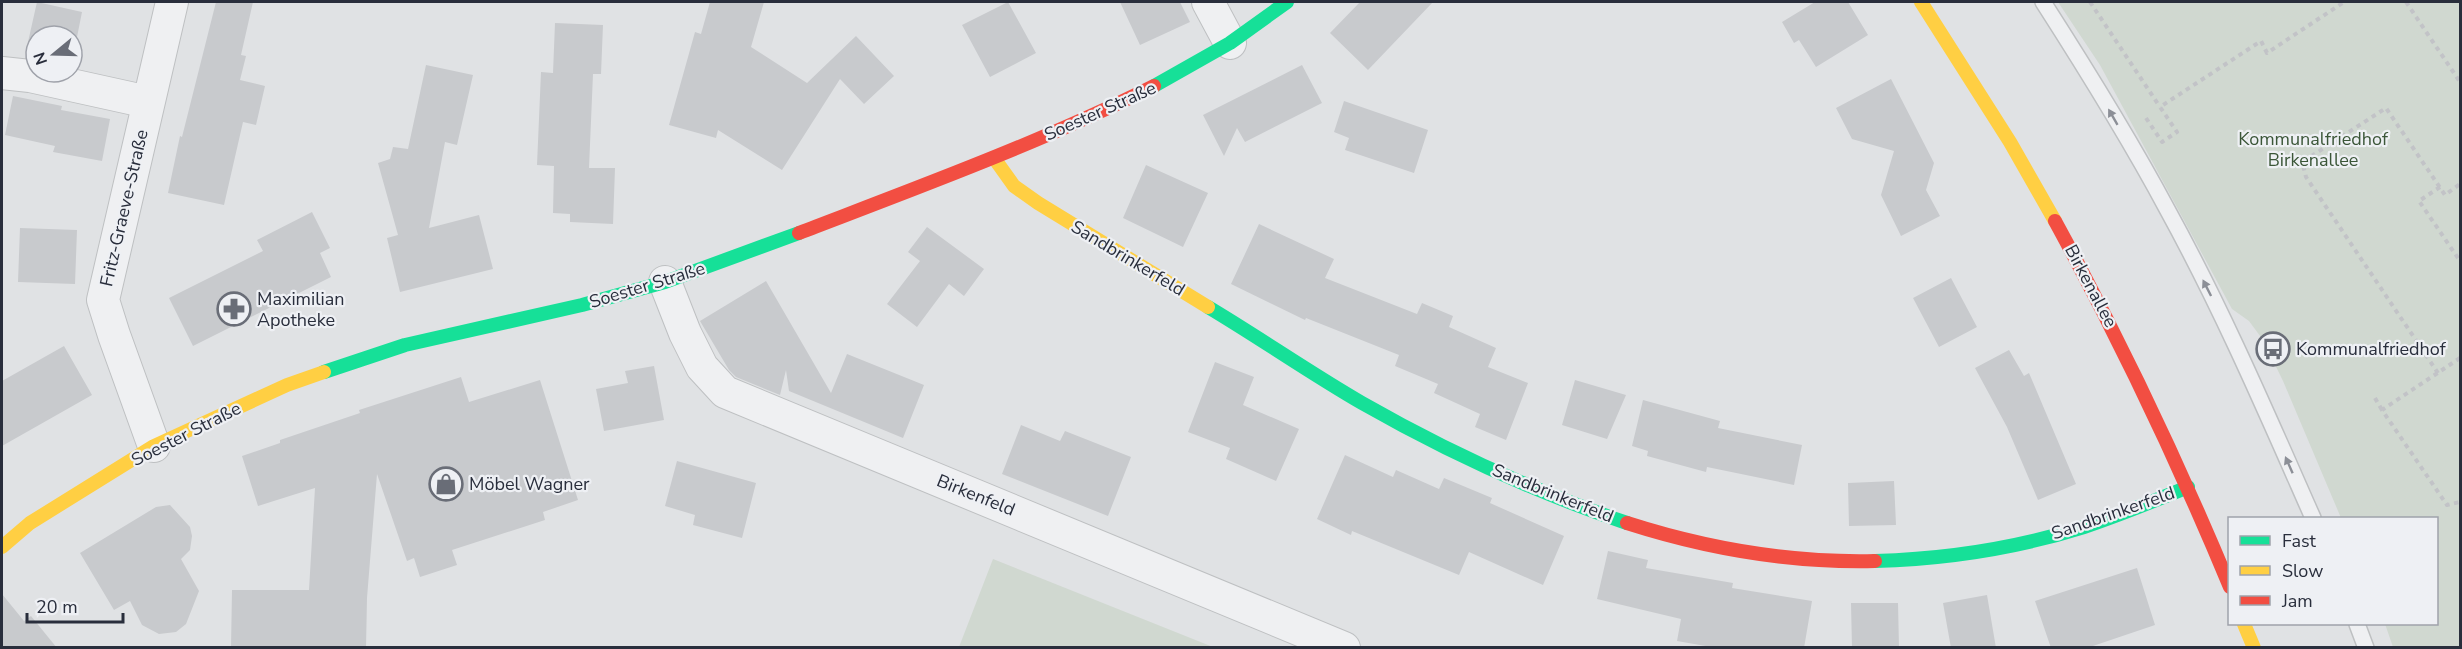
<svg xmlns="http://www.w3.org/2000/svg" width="2462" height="649" font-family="'Nunito Sans',sans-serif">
	<rect width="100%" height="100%" fill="#e0e2e4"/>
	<path fill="#d0d8d0" d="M2058,2H2460V647H2393L2385,624H2436V518H2341L2283,381L2263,340L2249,321L2232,309L2100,65Z
		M993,559L1213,647H959Z"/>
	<path fill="#c8cacd" d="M37,2L82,12L74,52L72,36H36V43L28,42Z
		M216,2H253L241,55L246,56L240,80L265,86L256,125L243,122L224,205L168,193L180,136L182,137Z
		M710,2H764L751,47L807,83L856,36L894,76L864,104L840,79L782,170L718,130L716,138L669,125L695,32L701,34Z
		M1008,2L1036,53L990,77L962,25Z
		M1120,2H1180L1190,22L1140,45Z
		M1360,2H1433L1368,70L1330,33Z
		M1815,2H1848L1868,35L1816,67L1799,40L1794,43L1782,22Z
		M555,23L603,25L601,74H593L589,168H615L613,224L570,222V214L553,213L554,166L537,165L541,72L553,73Z
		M426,65L473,75L457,145L445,142L429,228L479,215L493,269L400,292L387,238L398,235L378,163L390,159L393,147L408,149Z
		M1302,65L1322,103L1245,142L1237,128L1224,156L1203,115Z
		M1891,79L1934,163L1926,190L1940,216L1901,236L1881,195L1894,151L1852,139L1836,108Z
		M13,96L62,106L61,110L110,119L102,161L53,152L55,146L5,135Z
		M1344,101L1428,130L1414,173L1345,150L1349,138L1334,132Z
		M1146,165L1208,193L1183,247L1123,218Z
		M312,212L330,248L320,253L331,277L193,346L169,298L263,251L257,240Z
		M1259,224L1334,259L1325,278L1417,314L1422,303L1453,316L1449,327L1496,348L1488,367L1528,383L1506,440L1475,427L1480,414L1434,393L1438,384L1395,366L1399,355L1306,318L1305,320L1231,284Z
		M927,227L984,269L964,296L949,284L917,327L887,304L920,261L908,252Z
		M20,228L77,230L75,284L18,282Z
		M1951,278L1977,327L1939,347L1913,298Z
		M766,281L831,393L847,354L924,385L903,438L789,391L786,370L780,395L736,377L729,370L700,321Z
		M64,346L92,395L2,446V381Z
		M2009,350L2024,376L2029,373L2076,484L2038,500L2007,427L1975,368Z
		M1215,362L1254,377L1243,405L1299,429L1276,481L1226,459L1230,448L1188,432Z
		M654,366L664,420L604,431L596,389L628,383L625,371Z
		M461,377L469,402L540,380L578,500L543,512L545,520L452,550L457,565L420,577L414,558L407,561L377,474L367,598L366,648H231L232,590H309L315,488L258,506L242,456L280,443V440L360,413L359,410Z
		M1575,380L1626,395L1607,439L1562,425Z
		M1643,400L1720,421L1718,428L1802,445L1794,485L1707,467L1706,472L1647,456L1648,451L1632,446Z
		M1021,425L1060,441L1065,431L1131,457L1108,516L1002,474Z
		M1345,455L1393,477L1396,470L1439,489L1444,478L1492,498L1490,503L1564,536L1543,585L1469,552L1459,575L1352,531L1351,535L1317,519Z
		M677,461L756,483L742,538L693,525L695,515L665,506Z
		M1894,481L1896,525L1849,526L1848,483Z
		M170,505L190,527L192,536L190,550L181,559L199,591L186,624L176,632L159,634L142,625L130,601L114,610L80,553L156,507Z
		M1608,551L1648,560L1646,568L1733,583L1732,588L1812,601L1804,648H1717L1677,641L1681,619L1597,599Z
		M2137,568L2155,625L2087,648H2051L2035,601Z
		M2,594L24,621L31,616L57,648H2Z
		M1987,595L1996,648H1951L1943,603Z
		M1851,603H1898L1899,648H1852Z"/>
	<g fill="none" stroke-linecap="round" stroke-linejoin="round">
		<defs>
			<path id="lane" d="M2043,2C2086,69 2129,138 2167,209C2222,309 2267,414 2313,518
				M2357,624L2366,648"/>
			<path id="street" d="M1208,2L1230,43
				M2,73L30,76L148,102
				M665,282L685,333L702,367L725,392L1344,648
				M154,446L114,335L103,300L172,2"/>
		</defs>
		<use href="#lane" stroke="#bec0c2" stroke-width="18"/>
		<use href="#street" stroke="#bec0c2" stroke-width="34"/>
		<path stroke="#c2c3c7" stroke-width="4" stroke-dasharray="4.5 4.5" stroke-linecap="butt" d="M2090,2L2160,107
			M2406,2L2460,82
			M2146,118L2162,142L2177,132L2160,107L2261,41L2267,53L2344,2
			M2440,187L2419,201L2460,261
			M2460,358L2382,410L2447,505L2460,502
			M2438,373L2306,177L2303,165L2307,159L2386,108L2445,195L2460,184
			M2375,398L2382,410"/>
		<use href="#lane" stroke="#eff0f2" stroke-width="15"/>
		<use href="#street" stroke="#eff0f2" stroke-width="32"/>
		<path stroke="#16e098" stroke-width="14" d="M1154,86L1230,43L1287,2
			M1208,307C1260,338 1310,373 1362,403C1446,451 1535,492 1627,523
			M324,372L405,345L582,305L665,282L799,233
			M1875,561C1946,559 2017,548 2084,527C2120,515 2154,501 2188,487"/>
		<path stroke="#ffcf43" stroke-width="14" d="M1921,2L2010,142L2055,221
			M994,158L1014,186L1038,203L1208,307
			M2,547L30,523L154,446L287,385L324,372
			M2244,624L2254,648"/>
		<path stroke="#f24e42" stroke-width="14" d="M2055,221C2120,340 2178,462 2230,587
			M799,233C919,187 1039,143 1154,86
			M1627,523C1708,549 1790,563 1875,561"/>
	</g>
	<defs><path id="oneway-solid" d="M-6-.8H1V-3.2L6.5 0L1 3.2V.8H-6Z" transform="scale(1.5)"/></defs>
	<g fill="#8c8f97">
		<use href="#oneway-solid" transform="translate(2113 117) rotate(-120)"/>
		<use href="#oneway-solid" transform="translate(2207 288) rotate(-117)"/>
		<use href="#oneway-solid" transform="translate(2289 465) rotate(-114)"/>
	</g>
	<defs>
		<symbol id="pharmacy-ring" viewBox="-11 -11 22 22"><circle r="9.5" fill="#eef0f4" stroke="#696d77" stroke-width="1.5"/><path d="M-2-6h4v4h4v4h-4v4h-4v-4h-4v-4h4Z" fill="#696d77"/></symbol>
		<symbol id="bus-ring" viewBox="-11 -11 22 22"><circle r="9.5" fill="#eef0f4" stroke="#696d77" stroke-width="1.5"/><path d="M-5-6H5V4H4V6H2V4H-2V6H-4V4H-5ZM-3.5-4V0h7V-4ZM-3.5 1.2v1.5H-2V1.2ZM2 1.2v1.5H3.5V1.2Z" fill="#696d77"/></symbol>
		<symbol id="shop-ring" viewBox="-11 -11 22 22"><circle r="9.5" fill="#eef0f4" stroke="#696d77" stroke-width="1.5"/><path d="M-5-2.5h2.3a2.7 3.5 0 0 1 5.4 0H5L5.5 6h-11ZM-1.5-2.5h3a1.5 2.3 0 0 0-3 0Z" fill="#696d77"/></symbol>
	</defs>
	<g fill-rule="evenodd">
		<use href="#pharmacy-ring" x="215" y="290" width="38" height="38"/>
		<use href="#bus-ring" x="2254" y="330" width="38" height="38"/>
		<use href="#shop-ring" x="427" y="465" width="38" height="38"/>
	</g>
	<g text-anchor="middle" stroke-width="4.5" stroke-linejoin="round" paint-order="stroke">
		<g font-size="18" fill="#292e3c" stroke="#eef0f4">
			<text transform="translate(1100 111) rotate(-24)" y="6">Soester Straße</text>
			<text transform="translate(124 208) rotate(-77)" y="6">Fritz-Graeve-Straße</text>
			<text transform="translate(1128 258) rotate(31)" y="6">Sandbrinkerfeld</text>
			<text transform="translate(647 285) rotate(-17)" y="6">Soester Straße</text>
			<text transform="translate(2091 286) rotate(62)" y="6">Birkenallee</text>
			<text transform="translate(186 434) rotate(-27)" y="6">Soester Straße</text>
			<text transform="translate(1553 493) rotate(22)" y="6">Sandbrinkerfeld</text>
			<text transform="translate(976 495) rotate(22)" y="6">Birkenfeld</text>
			<text transform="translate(2113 513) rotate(-19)" y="6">Sandbrinkerfeld</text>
		</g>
		<g font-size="18" fill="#3b5638" stroke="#eef0f4">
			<text x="2313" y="145">Kommunalfriedhof<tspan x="2313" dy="21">Birkenallee</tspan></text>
		</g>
		<g font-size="18" fill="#292e3c" stroke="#eef0f4" text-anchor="start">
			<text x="257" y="305">Maximilian<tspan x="257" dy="21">Apotheke</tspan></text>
			<text x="2296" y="355">Kommunalfriedhof</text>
			<text x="469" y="490">Möbel Wagner</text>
		</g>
	</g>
	<rect width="2462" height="649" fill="none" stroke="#292e3c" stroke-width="6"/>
	<rect x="2228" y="517" width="210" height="108" fill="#eef0f4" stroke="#9fa2aa" stroke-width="1.5"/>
	<rect x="2240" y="536" width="30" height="9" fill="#16e098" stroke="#9fa2aa" stroke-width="1.5"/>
	<text x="2282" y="547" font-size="18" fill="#292e3c">Fast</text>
	<rect x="2240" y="566" width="30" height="9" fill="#ffcf43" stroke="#9fa2aa" stroke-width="1.5"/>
	<text x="2282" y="577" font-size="18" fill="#292e3c">Slow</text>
	<rect x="2240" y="596" width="30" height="9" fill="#f24e42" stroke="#9fa2aa" stroke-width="1.5"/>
	<text x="2282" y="607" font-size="18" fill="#292e3c">Jam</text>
	<g transform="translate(54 54) rotate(251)"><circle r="28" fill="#eef0f4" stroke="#9fa2aa" stroke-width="1.5"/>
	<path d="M0-4.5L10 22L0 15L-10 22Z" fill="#696d77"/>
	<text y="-9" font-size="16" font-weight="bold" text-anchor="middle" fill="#292e3c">N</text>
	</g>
	<path d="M27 613v9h96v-9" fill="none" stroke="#292e3c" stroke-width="3"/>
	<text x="36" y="613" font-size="18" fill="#292e3c" stroke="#eef0f4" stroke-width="4.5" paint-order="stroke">20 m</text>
</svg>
